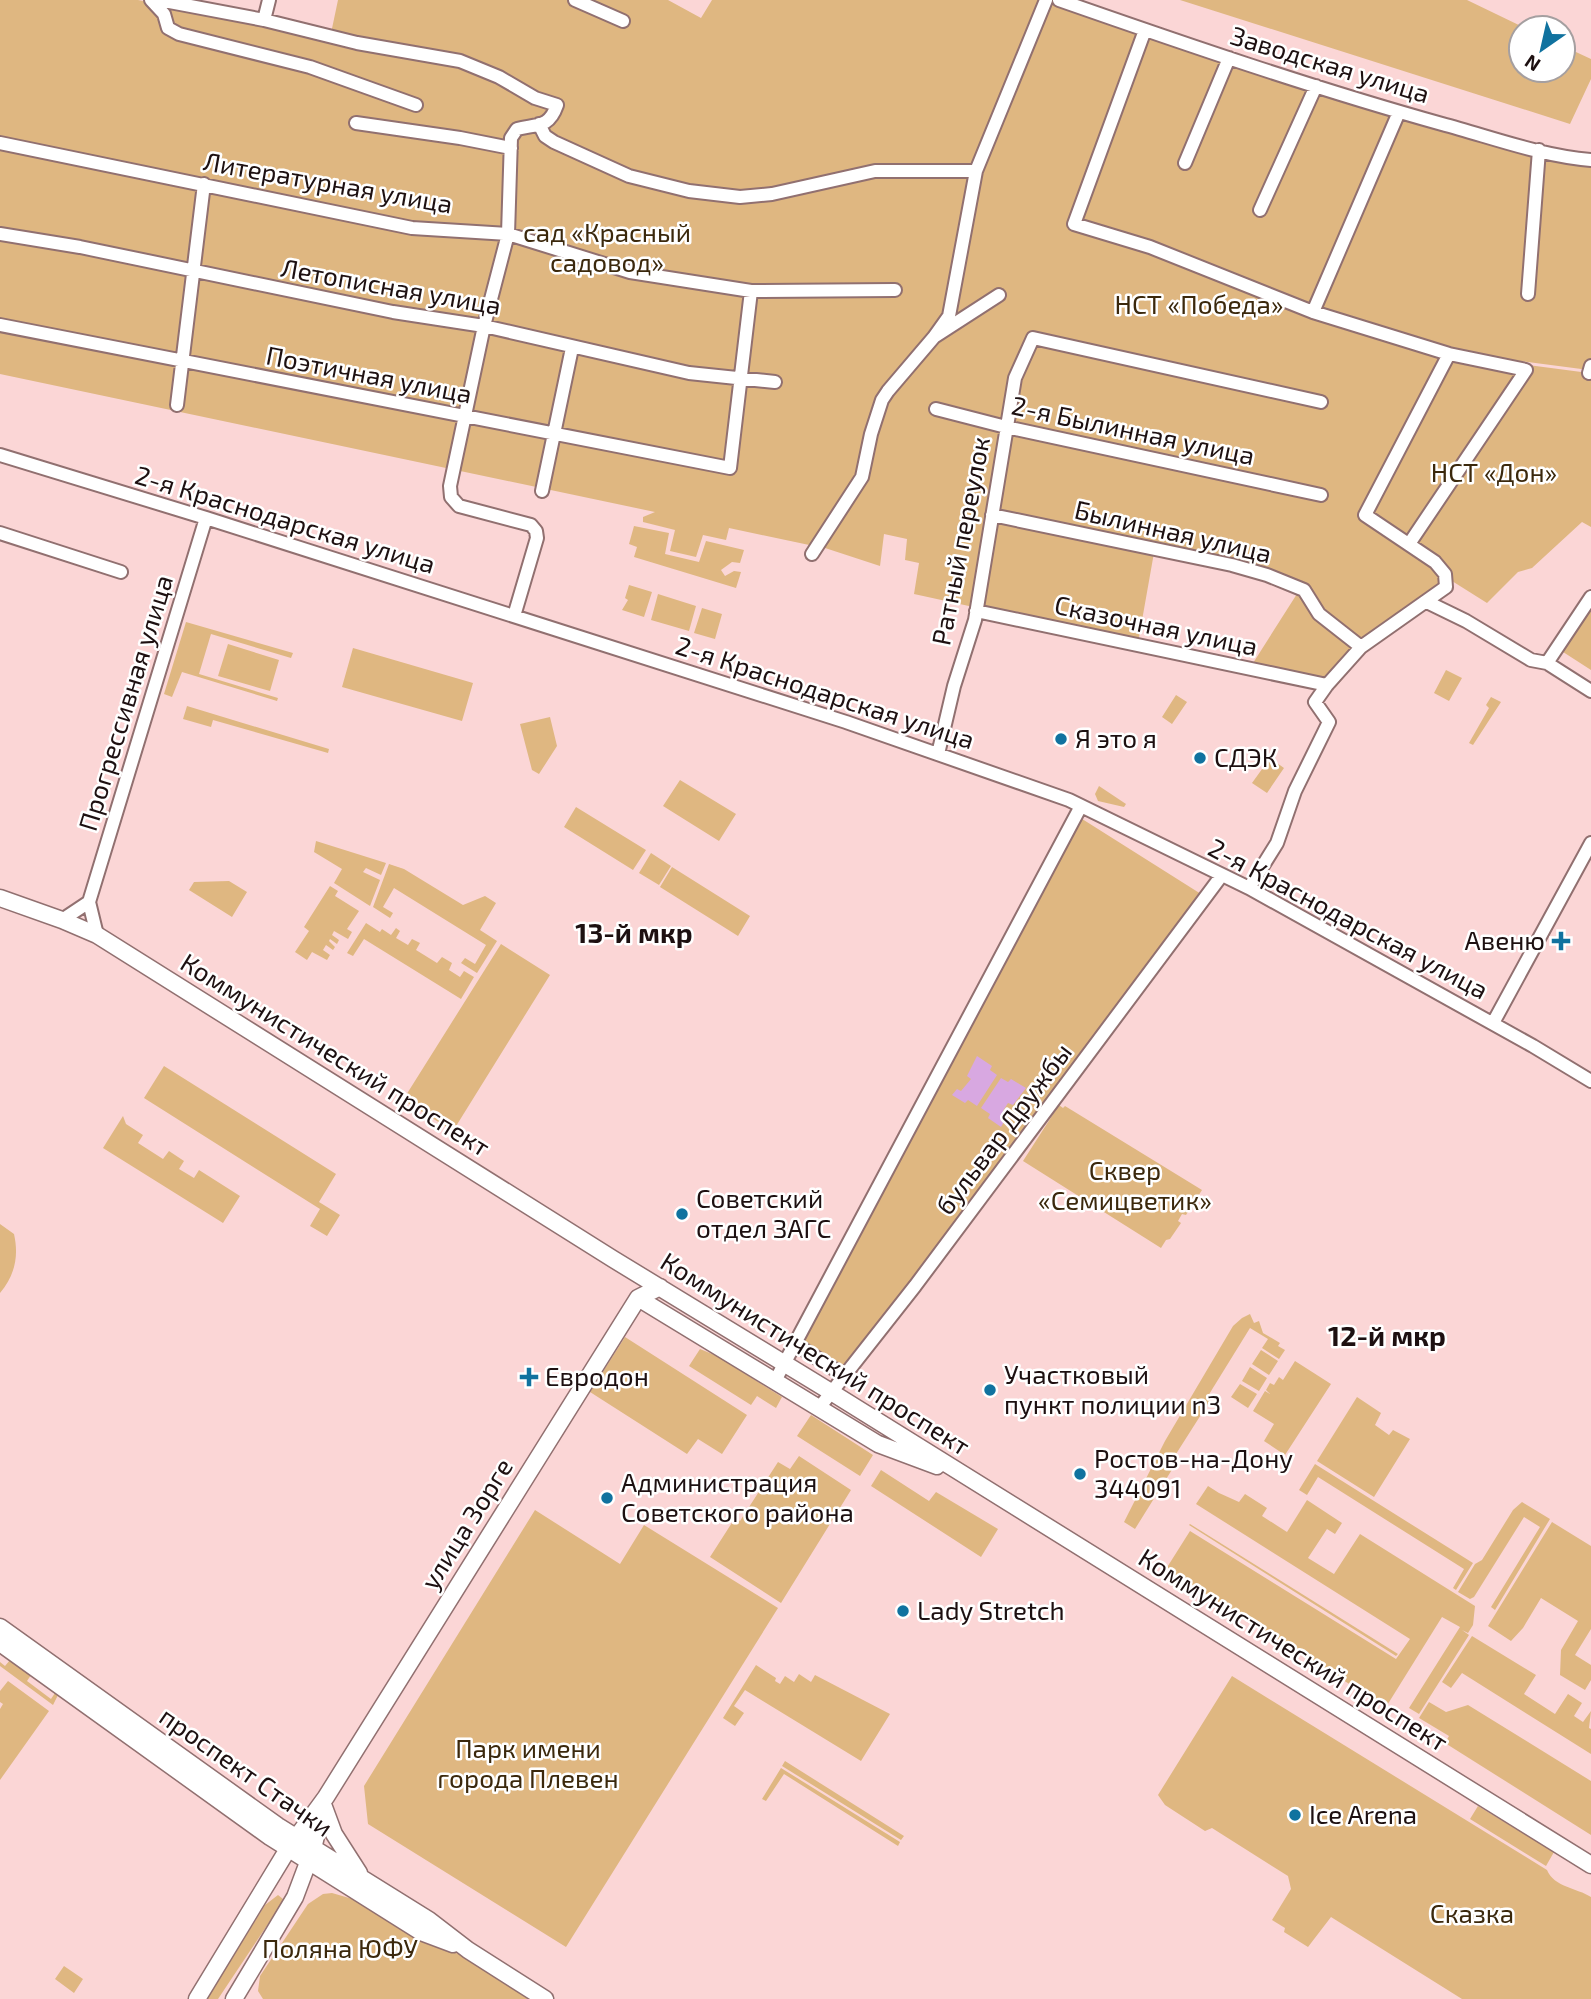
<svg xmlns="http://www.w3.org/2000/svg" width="1591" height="1999" font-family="'Exo 2',sans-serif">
	<rect width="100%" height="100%" fill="#fbd6d6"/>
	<path fill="#dfb781" d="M0,0H138L330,38L338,0H668L701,18L712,0H1042L975,169L947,312L880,395L860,477L814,546L729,528L726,540L703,535L696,557L670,551L675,530L643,522V517L655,512L0,374Z
		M1180,0H1467L1525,28H1521V70H1563V46L1591,59V79L1570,124Z
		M1048,1L1236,64L1591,164V361L1589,370L1513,360L1451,347L1528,365L1589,373L1591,369V527L1582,522L1532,568L1518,572L1487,603L1452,581L1365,652L1335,688L1248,671L1302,586L1155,547L1138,643L914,594L919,563L905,560L907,539L884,534L880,566L822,547L864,478L883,401L951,317L978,171Z
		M634,526L669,533L665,554L699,562L706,541L744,550L740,563L732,562L721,570L725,576L734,571L741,572L736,588L634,557L637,547L629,544Z
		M629,585L652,592L644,617L622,610L628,600L625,598Z
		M658,594L696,606L689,631L651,620Z
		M1591,603V670L1560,650Z
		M702,608L722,614L715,639L694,633Z
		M186,622L293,653L291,658L211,634L199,674L278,698L277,701L182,672L172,697L164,694Z
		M228,644L279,660L270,691L218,676Z
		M353,648L473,683L462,721L342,687Z
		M1446,670L1462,678L1449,701L1434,693Z
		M1176,695L1187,702L1172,724L1162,717Z
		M1491,697L1501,702L1473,745L1469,743L1489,708L1486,705Z
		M187,706L329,749L328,753L213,720L211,727L183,719Z
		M550,717L557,746L539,774L532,770L520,724Z
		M1270,758L1284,768L1267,793L1252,783Z
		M680,780L736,814L719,841L663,806Z
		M1099,786L1126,804L1124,807L1098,801L1095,794Z
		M576,807L646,850L633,870L564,827Z
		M1079,817L1201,894L848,1363L840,1366L802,1343Z
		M316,841L386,863L381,875L366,868L363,872L380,880L370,906L334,883L342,869L314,852Z
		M651,853L671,866L659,885L639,873Z
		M389,864L404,869L463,905L485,896L496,903L480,930L497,941L477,973L461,963L465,958L475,964L486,945L394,888L383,907L393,913L390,918L373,907Z
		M672,867L750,916L738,936L660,887Z
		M229,881L247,892L232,917L189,890L194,882Z
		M330,886L338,891L335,896L359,911L347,929L352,932L348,939L334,931L332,935L339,940L337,944L330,939L329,941L335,947L333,950L326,945L323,950L330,955L327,960L312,952L307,960L295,952L309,931L304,927Z
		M366,923L380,932L382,929L391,935L396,928L400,931L396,938L408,945L412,939L420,943L416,950L437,963L442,957L452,963L449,970L460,977L464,971L474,977L461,999L364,939L353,956L347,953Z
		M501,944L550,975L453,1131L403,1100Z
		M164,1066L336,1174L319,1202L340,1215L327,1236L310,1226L320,1209L144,1098Z
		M1059,1105L1063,1108L1065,1106L1202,1190L1186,1215L1182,1214L1178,1221L1181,1223L1170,1239L1166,1240L1161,1248L1023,1161Z
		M123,1116L126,1124L143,1135L138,1143L163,1159L169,1151L184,1161L179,1169L194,1178L199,1170L240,1196L223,1223L103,1148Z
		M0,1224L14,1234C19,1256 15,1275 0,1293Z
		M1250,1314L1254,1323L1259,1321L1263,1333L1280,1343L1278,1346L1285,1350L1279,1359L1262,1348L1268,1339L1250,1328L1208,1396L1211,1399L1169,1465L1173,1468L1135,1529L1124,1522L1165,1441L1233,1326L1242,1318Z
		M625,1337L747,1415L722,1454L698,1439L687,1454L590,1392Z
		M700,1349L717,1356L782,1397L776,1408L757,1396L751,1405L689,1366Z
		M1261,1350L1278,1361L1269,1375L1252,1364Z
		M1295,1361L1331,1384L1285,1455L1264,1441L1274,1424L1253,1411L1265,1391L1270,1394L1266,1390L1270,1383L1274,1385L1279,1377L1283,1380Z
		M1250,1367L1267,1378L1259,1391L1242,1381Z
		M1240,1384L1257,1394L1248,1408L1231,1397Z
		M1357,1397L1381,1413L1375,1425L1389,1435L1393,1430L1410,1439L1374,1497L1317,1461Z
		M811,1415L873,1455L860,1476L797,1436Z
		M799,1456L851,1490L781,1603L710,1557L735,1518L740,1521L778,1462L790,1469Z
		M1315,1464L1473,1563L1456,1590L1453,1588L1464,1569L1318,1477L1307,1495L1299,1490Z
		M881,1470L929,1501L936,1492L998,1529L981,1557L871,1486Z
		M1208,1486L1219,1493L1239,1502L1245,1494L1267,1508L1262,1516L1287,1532L1307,1500L1342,1523L1335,1534L1327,1529L1308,1558L1334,1574L1360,1534L1475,1606L1473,1625L1468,1633L1462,1630L1469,1635L1419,1714L1409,1708L1460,1627L1442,1617L1386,1707L1166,1569L1190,1531L1396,1659L1410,1639L1196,1504Z
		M1522,1502L1550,1519L1495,1610L1491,1607L1540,1527L1524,1517L1474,1597L1470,1599L1458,1592L1475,1564L1482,1560L1513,1510Z
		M535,1510L620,1564L644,1525L778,1608L566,1947L368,1824L364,1786Z
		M1552,1522L1591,1546V1629L1575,1655L1591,1665V1680L1585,1690L1560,1675L1561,1650L1578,1621L1541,1598L1523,1628L1511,1641L1488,1626Z
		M1190,1524L1398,1654L1396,1656L1189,1525Z
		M1472,1636L1536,1675L1524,1694L1555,1714L1568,1694L1582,1703L1574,1716L1583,1722L1591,1711L1589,1728L1591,1729V1754L1462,1673L1451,1688L1442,1682Z
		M10,1660L31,1675L27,1681L51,1699L55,1693L58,1695L53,1705L0,1666V1662L5,1666Z
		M756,1665L776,1678L775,1681L780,1684L785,1676L794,1682L799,1674L811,1682L815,1675L890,1714L861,1761L745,1690L734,1706L744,1713L735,1726L723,1718Z
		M1232,1676L1547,1870C1554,1887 1577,1888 1591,1897V1999H1462L1331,1917L1308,1947L1284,1932L1285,1928L1272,1920L1291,1889L1288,1876L1212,1828L1205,1831L1165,1805L1158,1795Z
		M8,1681L49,1711L0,1780V1709L3,1704L0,1702V1691Z
		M1429,1702L1446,1712L1468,1705L1591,1781V1835L1445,1743L1449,1736L1419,1718Z
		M785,1761L904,1836L901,1840L782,1766Z
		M781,1768L900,1842L898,1846L784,1774L766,1801L762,1799Z
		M1478,1806L1554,1852L1546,1866L1470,1819Z
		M332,1893L356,1900L431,1945L459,1954L531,1999H263L258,1991L260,1976L308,1904L323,1894Z
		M278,1895L283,1899L282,1903L218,1999H207L265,1905Z
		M64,1966L83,1979L74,1993L55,1979Z"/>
	<path fill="#d8a8e1" d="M977,1056L992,1066L990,1070L997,1075L977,1106L968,1100L965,1103L952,1095L957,1089L961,1091L971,1079L967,1076Z
		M1001,1078L1008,1082L1011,1079L1026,1088L1013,1105L1008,1103L1003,1111L1004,1112L1001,1117L1005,1120L1001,1127L988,1118L990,1114L981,1108Z"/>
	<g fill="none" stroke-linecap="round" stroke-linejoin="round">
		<defs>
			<path id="minor" d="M151,0L164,14L168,28L179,34L310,67L416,105
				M159,0L264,20L357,43L460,61L499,77L535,98L557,105C549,128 538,124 517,129L511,138L508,234L484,326L450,486L451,497L459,506L531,525L536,531L537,538L514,616
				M575,0L623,21
				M1059,0C1185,44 1313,88 1442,124C1491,137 1541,156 1591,160
				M264,20L269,0
				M1145,30L1074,224L1150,247L1313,312L1449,354L1526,370L1409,544
				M356,123L460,138L511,148
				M539,124L545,136L554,142L629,176L689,191L740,197L772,194L875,171H976
				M0,143L412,228L508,234L630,272L751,291L895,290
				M1185,163L1229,58
				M1260,210L1316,86
				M0,234L80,247L393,312L484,326L689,373L775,382
				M1528,294L1539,150
				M1313,312L1399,112
				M0,325L730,468L751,291
				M934,337L949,316L976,171L1046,0
				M1589,373L1591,366
				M177,405L204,184
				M936,409L1006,427L1321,495
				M0,455L206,518L846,722L1069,800L1249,888L1533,1046L1591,1081
				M542,491L572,348
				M992,515L1232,565L1267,575L1304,590L1319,614L1361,647
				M0,533L121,572
				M812,554L862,477L871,434L882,400L888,391L934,337L999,295
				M1427,602L1466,621L1531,660L1547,663L1591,691
				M976,611L1327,685
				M1547,663L1591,597
				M938,754L954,686L975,620L1015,378L1033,338L1321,402
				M1249,888L1277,843L1295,791L1329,722L1315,702L1327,685L1361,647L1446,587L1445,574L1435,562L1365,515L1449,354
				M62,920L89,902
				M97,935L89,902L206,518
				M1493,1023L1591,843
				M795,1344L845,1376
				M775,1381L1081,806
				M819,1408L915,1286L1222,875"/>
			<path id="major" d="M0,898L62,920L97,935L613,1259L831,1392L1591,1865
				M638,1298L878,1444L937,1466
				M0,1627L278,1826L429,1920L468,1950L545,1999
				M0,1643L270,1837L421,1932L453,1944
				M324,1807L334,1834L359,1873
				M197,1999L288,1849L326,1797L638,1298L660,1287
				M234,1999L295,1897L313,1849L323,1806"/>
		</defs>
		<use href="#minor" stroke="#917070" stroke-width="16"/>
		<use href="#major" stroke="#917070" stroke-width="19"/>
		<use href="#minor" stroke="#fff" stroke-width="12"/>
		<use href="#major" stroke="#fff" stroke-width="16"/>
	</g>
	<g fill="#10729f" stroke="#fff" stroke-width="2.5">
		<circle cx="1061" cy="739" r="7"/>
		<circle cx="1200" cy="758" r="7"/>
		<path d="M1557.5 930.5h7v7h7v7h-7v7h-7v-7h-7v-7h7z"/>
		<circle cx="682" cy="1214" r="7"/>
		<path d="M525.5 1366.5h7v7h7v7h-7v7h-7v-7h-7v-7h7z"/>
		<circle cx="990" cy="1390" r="7"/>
		<circle cx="1080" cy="1474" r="7"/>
		<circle cx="607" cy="1498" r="7"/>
		<circle cx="903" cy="1611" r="7"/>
		<circle cx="1295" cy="1815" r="7"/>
	</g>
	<g text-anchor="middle" stroke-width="5" stroke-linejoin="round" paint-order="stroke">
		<g font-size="26" fill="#1d1011" stroke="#fff">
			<text transform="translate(1330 65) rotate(17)" y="9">Заводская улица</text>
			<text transform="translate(328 183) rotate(10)" y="9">Литературная улица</text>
			<text transform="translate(391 287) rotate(10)" y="9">Летописная улица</text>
			<text transform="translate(369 375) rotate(11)" y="9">Поэтичная улица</text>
			<text transform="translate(1133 431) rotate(12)" y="9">2-я Былинная улица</text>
			<text transform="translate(285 520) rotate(17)" y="9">2-я Краснодарская улица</text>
			<text transform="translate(1173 532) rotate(13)" y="9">Былинная улица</text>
			<text transform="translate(961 541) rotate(-79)" y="9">Ратный переулок</text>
			<text transform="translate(1156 626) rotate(12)" y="9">Сказочная улица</text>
			<text transform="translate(825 693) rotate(18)" y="9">2-я Краснодарская улица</text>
			<text transform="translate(126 703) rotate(-73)" y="9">Прогрессивная улица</text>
			<text transform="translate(1348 919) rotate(28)" y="9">2-я Краснодарская улица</text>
			<text transform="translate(335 1055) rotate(32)" y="9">Коммунистический проспект</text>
			<text transform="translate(1004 1129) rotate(-53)" y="9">бульвар Дружбы</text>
			<text transform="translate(815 1354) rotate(32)" y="9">Коммунистический проспект</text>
			<text transform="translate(467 1524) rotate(-58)" y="9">улица Зорге</text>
			<text transform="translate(1293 1650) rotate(32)" y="9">Коммунистический проспект</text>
			<text transform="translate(246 1772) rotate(35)" y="9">проспект Стачки</text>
		</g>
		<g font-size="26" fill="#3b280c" stroke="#fff">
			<text x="607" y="242">сад «Красный<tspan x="607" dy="30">садовод»</tspan></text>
			<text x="1199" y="314">НСТ «Победа»</text>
			<text x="1494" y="482">НСТ «Дон»</text>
			<text x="1125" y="1180">Сквер<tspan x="1125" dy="30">«Семицветик»</tspan></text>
			<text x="528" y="1758">Парк имени<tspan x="528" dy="30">города Плевен</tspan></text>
			<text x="1472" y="1923">Сказка</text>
			<text x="340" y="1958">Поляна ЮФУ</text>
		</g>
		<g font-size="26" fill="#1d1011" stroke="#fff" text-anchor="start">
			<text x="1075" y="748">Я это я</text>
			<text x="1214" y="767">СДЭК</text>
			<text x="1545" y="950" text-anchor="end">Авеню</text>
			<text x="696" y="1208">Советский<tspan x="696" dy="30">отдел ЗАГС</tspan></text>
			<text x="1004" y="1384">Участковый<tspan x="1004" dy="30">пункт полиции n3</tspan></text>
			<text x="545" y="1386">Евродон</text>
			<text x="1094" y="1468">Ростов-на-Дону<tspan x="1094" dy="30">344091</tspan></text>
			<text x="621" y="1492">Администрация<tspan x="621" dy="30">Советского района</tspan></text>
			<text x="917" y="1620">Lady Stretch</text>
			<text x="1309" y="1824">Ice Arena</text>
		</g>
		<g font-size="28" font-weight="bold" fill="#1d1011" stroke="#fff">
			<text x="634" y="943">13-й мкр</text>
			<text x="1387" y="1346">12-й мкр</text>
		</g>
	</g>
	<g transform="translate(1542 49) rotate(214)"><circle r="33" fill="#ffffff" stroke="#a59fa0" stroke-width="2"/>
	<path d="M0-5L12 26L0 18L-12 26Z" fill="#10729f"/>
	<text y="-10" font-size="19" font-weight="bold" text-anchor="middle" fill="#1d1011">N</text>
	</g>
</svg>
